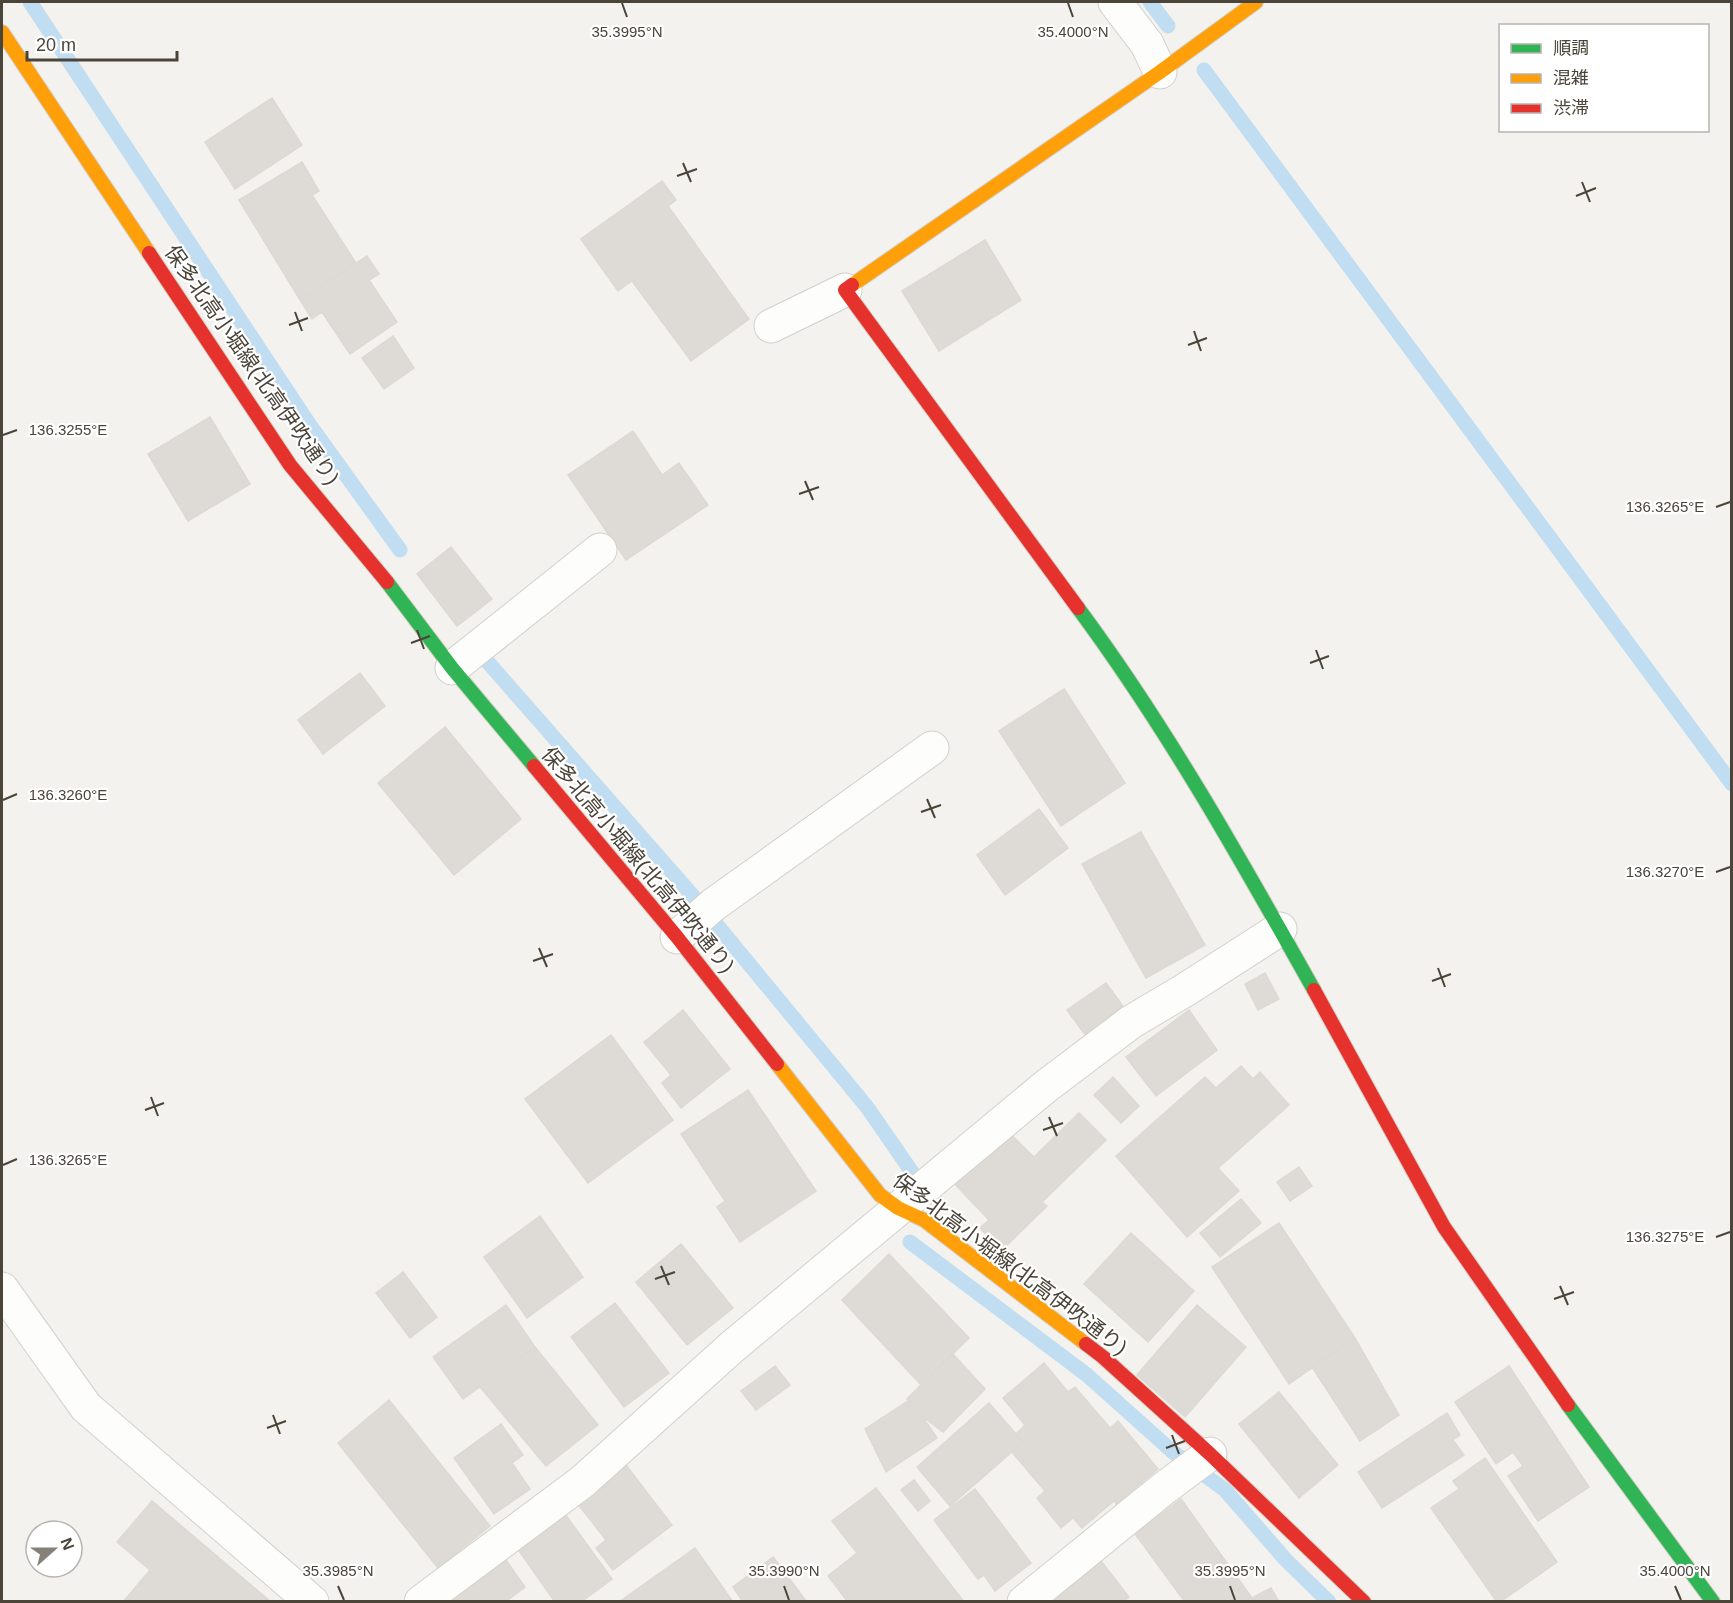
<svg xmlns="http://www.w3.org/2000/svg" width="1733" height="1603" font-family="Arial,'Noto Sans JP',sans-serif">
	<rect width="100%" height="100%" fill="#f4f2ee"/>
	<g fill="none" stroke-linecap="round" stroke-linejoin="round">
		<path stroke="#c0ddf1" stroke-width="15" d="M30,2L309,424L400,550
			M1150,2L1168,26
			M1204,70L1732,784
			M486,660L693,896L867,1107L914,1175
			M910,1242L1087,1375L1173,1452L1225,1490L1285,1559L1329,1602"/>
	</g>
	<path fill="#dedbd6" stroke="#dcd9d4" stroke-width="1.5" d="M272,98L302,145L235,189L205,142Z
		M302,162L319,191L312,195L356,263L300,300L239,200Z
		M662,181L676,200L668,206L749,319L691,361L632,281L618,291L581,239Z
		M985,240L1021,300L939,351L902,291Z
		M367,256L379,274L369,280L397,322L350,354L322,312L312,319L300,300Z
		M393,336L414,368L384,389L362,358Z
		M210,417L250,484L188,521L148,454Z
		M633,431L662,475L679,463L708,505L626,560L568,475Z
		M451,547L492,599L457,626L417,574Z
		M360,673L385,706L323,754L298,720Z
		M1064,689L1125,783L1061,826L999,731Z
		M445,727L521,819L454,875L378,783Z
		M1039,809L1068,848L1005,895L977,855Z
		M1141,832L1205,945L1146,978L1082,864Z
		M1265,973L1279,999L1258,1010L1245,984Z
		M1106,983L1125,1009L1086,1036L1067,1010Z
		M683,1010L730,1069L681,1108L662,1083L671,1075L644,1042Z
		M1189,1010L1217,1050L1156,1096L1126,1057Z
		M611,1035L673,1120L588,1183L525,1099Z
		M1241,1066L1253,1079L1260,1072L1289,1105L1218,1168L1239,1191L1187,1237L1116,1156L1205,1077L1216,1088Z
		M1113,1077L1139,1106L1121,1123L1094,1095Z
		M748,1090L816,1191L740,1242L717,1207L725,1201L681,1134Z
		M1079,1113L1106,1140L1042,1202L1047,1206L1002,1250L980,1228L989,1220L951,1180L1006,1130L1034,1157Z
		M1299,1167L1312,1186L1290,1201L1277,1182Z
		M1241,1199L1261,1223L1220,1257L1200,1233Z
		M540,1216L583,1277L527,1318L484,1257Z
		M1279,1223L1355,1338L1289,1384L1212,1267Z
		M1131,1233L1194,1291L1148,1342L1084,1284Z
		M681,1244L733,1308L687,1345L636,1282Z
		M889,1254L969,1338L921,1385L842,1300Z
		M403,1272L437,1317L410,1338L376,1293Z
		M615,1303L669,1373L624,1407L571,1337Z
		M506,1305L535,1347L463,1399L433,1357Z
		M1197,1305L1246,1347L1185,1417L1137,1375Z
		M1355,1338L1399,1415L1360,1441L1312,1367Z
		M535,1347L598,1425L546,1466L480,1387Z
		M952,1353L985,1389L943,1432L922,1416L907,1399Z
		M1044,1363L1068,1392L1075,1387L1110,1428L1118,1421L1158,1469L1116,1504L1115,1500L1082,1528L1073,1518L1061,1528L1037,1498L1045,1491L1012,1452L1023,1442L1015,1435L1025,1425L1003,1398Z
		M775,1366L790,1385L756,1410L741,1391Z
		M1509,1366L1589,1487L1538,1521L1508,1476L1523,1466L1513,1452L1496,1464L1455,1402Z
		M1279,1392L1338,1465L1299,1498L1239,1424Z
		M389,1400L490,1526L438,1568L338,1443Z
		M908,1401L922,1416L937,1438L886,1472L865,1429Z
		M989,1403L1023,1442L950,1506L917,1467Z
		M1447,1413L1460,1435L1453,1440L1464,1455L1382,1508L1358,1472Z
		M501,1424L523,1455L512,1463L530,1489L494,1514L454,1458Z
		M1485,1458L1557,1562L1500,1602H1497L1431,1508L1459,1489L1453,1481Z
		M626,1465L672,1525L613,1570L596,1548L606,1540L577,1503Z
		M914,1480L930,1501L918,1511L901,1490Z
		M876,1488L964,1602H848L828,1576L857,1553L832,1521Z
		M975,1489L1031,1563L995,1591L984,1575L978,1579L934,1520Z
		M1181,1499L1252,1598L1271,1588L1279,1602H1185L1135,1534Z
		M152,1501L271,1602H123L150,1570L117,1542Z
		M565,1514L612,1579L581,1602H555L517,1548Z
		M695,1548L733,1602H619Z
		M1097,1556L1129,1597L1122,1602H1050Z
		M504,1557L525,1587L505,1602H441Z
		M773,1557L807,1602H743L733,1587Z"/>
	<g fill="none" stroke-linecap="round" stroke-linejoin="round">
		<defs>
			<path id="street" d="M1115,2L1147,44L1160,72
				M771,326L845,290
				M452,668L600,550
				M677,937L713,905L932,748
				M2,1289L86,1407L312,1602
				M421,1602L582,1482L732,1347L1045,1087L1131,1022L1185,990L1280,929
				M1024,1602L1163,1489L1210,1454"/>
			<path id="fast" d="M387,582L452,668L534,766
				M1078,608C1167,728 1241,860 1314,990
				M1568,1405L1713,1602"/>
			<path id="slow" d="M2,32L149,253
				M852,285L1160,72L1256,2
				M777,1064L880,1195L898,1208L924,1220L1086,1344"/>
			<path id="jam" d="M149,253L290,465L387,582
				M852,285L845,290L1078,608
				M534,766L677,937L777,1064
				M1314,990L1444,1227L1568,1405
				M1086,1344L1103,1357L1210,1454L1364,1602"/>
		</defs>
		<use href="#street" stroke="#d2d0cb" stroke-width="35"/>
		<use href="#fast" stroke="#d3cfc5" stroke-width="16"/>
		<use href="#slow" stroke="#d3cfc5" stroke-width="16"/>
		<use href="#jam" stroke="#d3cfc5" stroke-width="16"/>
		<use href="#street" stroke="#fdfdfc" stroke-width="33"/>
		<use href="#fast" stroke="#30b455" stroke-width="14"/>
		<use href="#slow" stroke="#ff9f0a" stroke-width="14"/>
		<use href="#jam" stroke="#e5322d" stroke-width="14"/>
	</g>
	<path fill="none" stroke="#4b4439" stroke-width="2" d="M622,3L627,17M1068,3L1073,17M683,163L691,182M677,176L697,169M1582,182L1590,202M1576,196L1596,188M295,312L302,331M289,325L308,318M1194,331L1201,351M1188,345L1207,338M3,435L17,430M805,481L813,500M799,494L819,487M1716,507L1730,502M417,630L424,649M411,643L430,636M1316,650L1323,669M1310,663L1329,656M927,799L935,818M3,800L17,794M921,812L941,805M1716,872L1730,867M539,948L547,967M533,961L553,954M1438,968L1445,987M1432,981L1451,974M151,1097L158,1116M145,1110L164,1103M1049,1117L1057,1136M1043,1130L1063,1123M3,1165L17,1159M1716,1237L1730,1232M661,1266L669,1285M655,1279L675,1272M1560,1286L1568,1305M1554,1299L1574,1292M273,1415L280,1434M267,1428L286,1421M1172,1435L1179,1454M1166,1448L1185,1441M338,1586L344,1600M784,1586L789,1600M1230,1586L1235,1600M1675,1586L1681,1600"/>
	<g text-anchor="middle" stroke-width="4.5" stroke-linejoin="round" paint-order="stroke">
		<g font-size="21" fill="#4b4439" stroke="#fff">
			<text transform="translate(252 365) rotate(55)" y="7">保多北高小堀線(北高伊吹通り)</text>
			<text transform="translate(638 860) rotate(50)" y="7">保多北高小堀線(北高伊吹通り)</text>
			<text transform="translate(1010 1264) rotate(37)" y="7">保多北高小堀線(北高伊吹通り)</text>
		</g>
	</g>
	<g font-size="15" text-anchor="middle" fill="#4b4439" stroke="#fff" stroke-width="4.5" stroke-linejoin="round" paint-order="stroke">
		<text x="627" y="37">35.3995°N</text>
		<text x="1073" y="37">35.4000°N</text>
		<text x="68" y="435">136.3255°E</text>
		<text x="1665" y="512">136.3265°E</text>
		<text x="68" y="800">136.3260°E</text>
		<text x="1665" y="877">136.3270°E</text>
		<text x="68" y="1165">136.3265°E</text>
		<text x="1665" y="1242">136.3275°E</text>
		<text x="338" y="1576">35.3985°N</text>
		<text x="784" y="1576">35.3990°N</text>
		<text x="1230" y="1576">35.3995°N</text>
		<text x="1675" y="1576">35.4000°N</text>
	</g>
	<rect width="1733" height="1603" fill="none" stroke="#4b4439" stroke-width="6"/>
	<rect x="1499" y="24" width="210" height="108" fill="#ffffff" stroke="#b7b4b0" stroke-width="1.5"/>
	<rect x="1511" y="44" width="30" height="9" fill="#30b455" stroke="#b7b4b0" stroke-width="1.5"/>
	<text x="1553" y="54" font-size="18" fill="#4b4439">順調</text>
	<rect x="1511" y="74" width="30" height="9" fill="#ff9f0a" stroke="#b7b4b0" stroke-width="1.5"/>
	<text x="1553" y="84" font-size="18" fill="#4b4439">混雑</text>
	<rect x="1511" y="104" width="30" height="9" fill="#e5322d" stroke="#b7b4b0" stroke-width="1.5"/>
	<text x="1553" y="114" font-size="18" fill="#4b4439">渋滞</text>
	<g transform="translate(54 1549) rotate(69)"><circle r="28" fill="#ffffff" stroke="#b7b4b0" stroke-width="1.5"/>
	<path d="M0-4.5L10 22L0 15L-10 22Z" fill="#868178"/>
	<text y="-9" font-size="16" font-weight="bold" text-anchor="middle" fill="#4b4439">N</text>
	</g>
	<path d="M27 51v9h150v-9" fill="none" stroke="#4b4439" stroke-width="3"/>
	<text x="36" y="51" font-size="18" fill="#4b4439" stroke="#ffffff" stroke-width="4.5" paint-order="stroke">20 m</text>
</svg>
